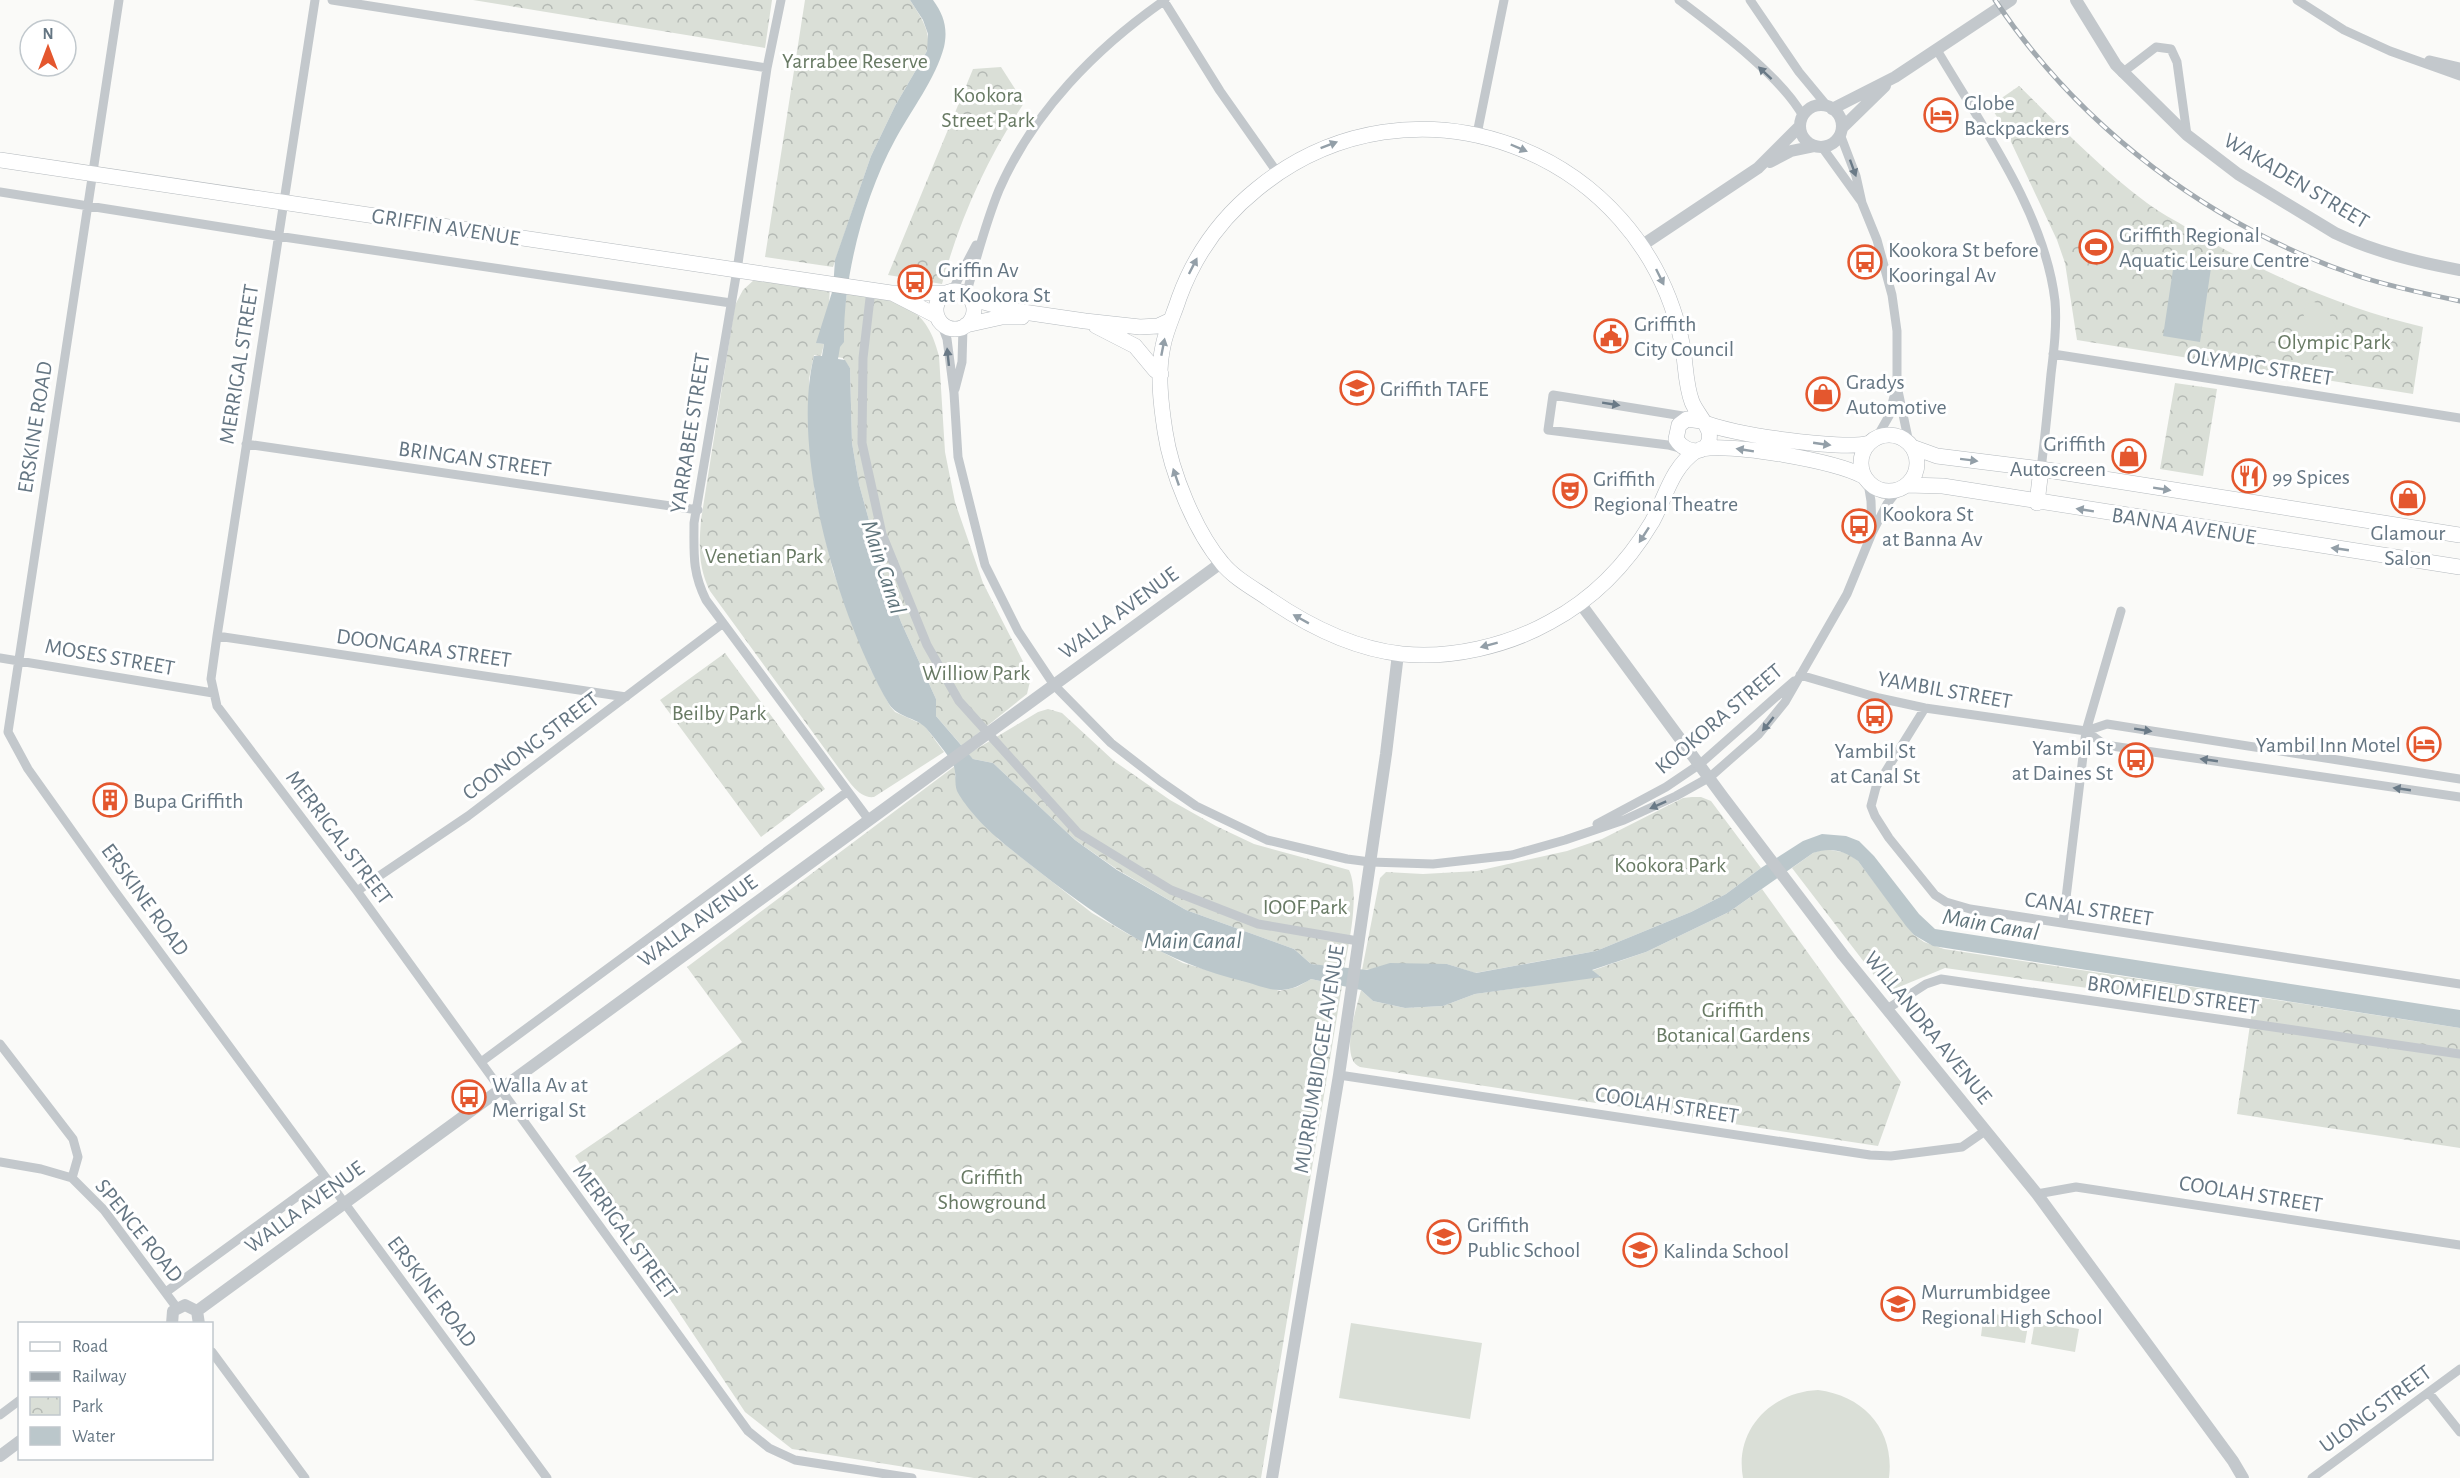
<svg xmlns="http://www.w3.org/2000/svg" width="2460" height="1478" font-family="'Alegreya Sans',sans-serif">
	<defs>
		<pattern id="park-crowns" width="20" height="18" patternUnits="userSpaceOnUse" patternTransform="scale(1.5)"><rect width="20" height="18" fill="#dadfd7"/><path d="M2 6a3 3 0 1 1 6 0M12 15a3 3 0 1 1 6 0" fill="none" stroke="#b4b9b4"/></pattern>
	</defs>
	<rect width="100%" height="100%" fill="#fafaf8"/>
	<path fill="url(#park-crowns)" d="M473,0H772L765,48Z
		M805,0H910C920,16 932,31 927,51L895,106L871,156L833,267L765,257Z
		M1001,67L1024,103C986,160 960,218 942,284L888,275L973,69Z
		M2019,86C2060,126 2101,169 2147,203C2160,213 2175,220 2189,229C2262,273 2340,307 2423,327L2413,394L2077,340L2065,263L2057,240L2005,129L1990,106Z
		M755,279L830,288L828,318L817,343L824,344L821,356L814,355L809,379V429L815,494L833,571L870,668L890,706L895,712L924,725L944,752L874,797C858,799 848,779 838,767L710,591C698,567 699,546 701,520L735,305L743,290Z
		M847,293C895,300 926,302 939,356L945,452L955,502L983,583L1031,677L1027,694L962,746L936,716V699L901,622L884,575L859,484L852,443L850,368L843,358L837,357Z
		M2175,383L2217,389L2203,476L2160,469Z
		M725,653L825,789L761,837L660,700Z
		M1048,709L1062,713L1114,761L1170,800L1216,826L1254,844L1349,870C1360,893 1349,944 1344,969L1311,964L1294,949L1186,910L1118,870L1075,840L993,763L973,759L968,754L1038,712Z
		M955,766V776L998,839L1092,913L1128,934L1183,963L1280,991L1297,987L1311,979L1342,986L1261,1478H974L792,1449L745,1412L575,1156L742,1042L687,967Z
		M1692,797H1701L1711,801L1761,868L1726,894L1691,912L1596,951L1475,973L1447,964L1362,970L1380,878L1386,872L1423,874L1477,871L1567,851L1602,839L1683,798Z
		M1824,849L1848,853L1858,861L1914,935L1924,942L1944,949L2460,1028V1148L2237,1114L2252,1011L1945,968L1887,992L1792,868L1813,853Z
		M1762,889L1901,1082L1878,1146L1360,1067C1339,1058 1357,1007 1361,990L1373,1001L1405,1008L1443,1006L1475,994L1600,976L1591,971L1646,952L1729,912Z"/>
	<path fill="#dadfd7" d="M2314,302C2335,307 2341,345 2347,363L2342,365L2343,368L2324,375L2303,313L2305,305Z
		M1984,1312L2029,1320L2025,1343L1981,1336Z
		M2035,1321L2079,1329L2075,1352L2031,1344Z
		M1351,1323L1482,1343L1470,1419L1339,1398Z
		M1818,1390C1865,1396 1895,1431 1889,1478H1743C1734,1429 1772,1392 1818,1390Z"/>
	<path fill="#bbc7cb" d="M910,0H933C944,15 948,29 944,47C936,78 910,112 895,140C864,197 843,277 844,342L840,347L838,359L845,360L850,368L852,443L859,484L884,575L901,622L936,699V716L973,759L993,763L1075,840L1117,870L1186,910L1294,949L1311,964L1367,970L1390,963L1447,964L1476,973L1596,951L1691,912L1726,894L1761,868L1803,841L1822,834L1846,836L1859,841L1874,856L1919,914L1935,929L2460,1010V1028L1933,946L1914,935L1906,926L1858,861C1843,850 1830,847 1813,853L1729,912L1646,952L1592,970L1601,977L1475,994L1443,1006L1405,1008L1373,1001L1361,990L1311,979C1301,985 1293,989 1282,990C1271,991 1257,985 1246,982C1164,962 1107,924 1041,873C1016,853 990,835 970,810C966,805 960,797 957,791C954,783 957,772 953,764C946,752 935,739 926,728C916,717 898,718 889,704C839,619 790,453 814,356H822L824,344L816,343L833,289L835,260L871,156L895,106L927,51L928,34L923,20Z
		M2174,263L2211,268L2200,342L2163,336Z"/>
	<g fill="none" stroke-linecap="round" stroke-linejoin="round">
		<defs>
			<path id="primary" d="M0,160L891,293H947
				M936 310a19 19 0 1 1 38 0a19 19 0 1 1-38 0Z
				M894,294L937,316
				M969,298L1016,311L1085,321L1140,327L1158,326L1171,320
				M966,325L1002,317H1022
				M1096,326L1135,346L1155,370L1161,374
				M1703,422C1727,434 1845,451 1869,443
				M1861 463a28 28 0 1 1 56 0a28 28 0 1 1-56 0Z
				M1912,447L1937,456L2041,469L2460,535
				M1701,449C1734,443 1834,461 1863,476
				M1696,451C1671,468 1666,497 1652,522C1627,564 1593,599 1550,622C1507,646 1451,659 1402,654C1355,649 1307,625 1269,599C1253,588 1234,578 1222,563C1195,531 1171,472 1165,431C1161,405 1157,373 1163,346C1166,330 1174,314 1179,298C1195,254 1221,218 1257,189C1412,62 1642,149 1682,343C1686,363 1685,384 1692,402C1696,412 1706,422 1709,432C1713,454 1687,457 1676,439L1679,425L1687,419L1701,421
				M1907,485L1943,486L2460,567
				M2037,503L2041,469"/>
		</defs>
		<use href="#primary" stroke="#b5babe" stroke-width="16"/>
		<path stroke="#c3c8cc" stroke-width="9" d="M119,0L8,732L28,769L114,890L547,1478
			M315,0L217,636L211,679L217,706L357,891L748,1431L769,1448L795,1460L912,1478
			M332,0L767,68
			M781,0L767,68L737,270L694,523C694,554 692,572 706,600L869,820
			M1679,0C1716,28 1781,76 1803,116
			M1750,0L1799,72L1828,107
			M2297,0L2344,30L2390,51L2460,76
			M1164,1L1220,91L1277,172
			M1937,50C1981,125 2045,213 2055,301C2057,325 2054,350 2051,374C2048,406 2045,437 2041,469
			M2429,60L2460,67
			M2122,73L2156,47L2171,49L2177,62L2187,135
			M1477,134L1504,0
			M1840,134L1856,176L1862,203L1877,240L1892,295L1897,331V386L1909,443
			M1822,147L1861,201
			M0,192L277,236L731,303
			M871,290L863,358L862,443L882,534L927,645L959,701L1078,833L1171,890L1258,924L1358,941
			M952,291L976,245
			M966,295C976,260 985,224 999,190C1033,112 1096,48 1165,0
			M941,323L947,339L954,393L958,457L985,565L1018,631L1054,685L1111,743L1160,781L1196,806L1267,840L1347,859L1370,862L1433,864L1512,855L1565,840L1624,820L1676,796L1710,777L1759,734L1785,702L1847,594L1872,533L1887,504L1897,491
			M2053,354L2460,418
			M955,389L962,362L963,327
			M1877,437L1889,416L1896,389
			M246,444L698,510
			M1683,449L1668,445L1548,430L1553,395L1689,417
			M1868,483L1871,501L1872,531
			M217,636L626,697
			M0,658L213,693
			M1800,675L1879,698L1925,708L2086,731L2107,724L2460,779
			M1925,708L1876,787L1871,806L1875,816L1889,838L1935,895L1946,902L1970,909L2460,984
			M2086,731L2105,745L2460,797
			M1597,824L1666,787L1700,764L1794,681
			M357,891L468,816L722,624
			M2063,923L2086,731L2121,611
			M1887,1009L1926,984L1941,979L2460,1054
			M0,1044L73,1139L78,1157L72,1178
			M481,1062L847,792
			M1339,1075L1870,1155L1891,1156L1962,1147L1985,1131
			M0,1162L41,1169L72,1178L104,1210L177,1308
			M2037,1194L2076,1187L2460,1245
			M166,1292L324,1177
			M212,1352L305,1478
			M2429,1393L2460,1432
			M0,1415L20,1400
			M2312,1478L2460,1369"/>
		<path stroke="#c3c8cc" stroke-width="12" d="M2076,0L2116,65L2187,135L2238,174L2335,233C2375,252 2417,262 2460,270
			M1800 126a21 21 0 1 1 42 0a21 21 0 1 1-42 0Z
			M1832,109L1895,77L2011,0
			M1842,128L1885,86
			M1770,162L1791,151L1815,146
			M1641,246L1758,168L1800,126
			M1580,603L1723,797L1843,955L2037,1194L2233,1461L2243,1478
			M197,1311L1221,563
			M172,1324L173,1311L185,1305L197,1311L199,1324
			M0,1456L20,1441
			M1272,1478L1339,1075L1386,754L1398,654"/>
		<use href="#primary" stroke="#fff" stroke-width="15"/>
		<defs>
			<path id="rail" d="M1995,0C2081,129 2212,227 2358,276C2392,287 2426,294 2460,301"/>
		</defs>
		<use href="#rail" stroke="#a2aab0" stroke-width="5"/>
		<use href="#rail" stroke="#fff" stroke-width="3" stroke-dasharray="9" stroke-linecap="butt"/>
	</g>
	<defs><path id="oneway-solid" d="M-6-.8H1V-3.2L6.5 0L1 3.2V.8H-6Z" transform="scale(1.5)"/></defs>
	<g fill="#6a7a87">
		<use href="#oneway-solid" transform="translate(1765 73) rotate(-137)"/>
		<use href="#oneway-solid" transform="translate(1853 168) rotate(70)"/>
		<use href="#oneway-solid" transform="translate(948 357) rotate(-96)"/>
		<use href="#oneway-solid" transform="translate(1611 404) rotate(9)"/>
		<use href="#oneway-solid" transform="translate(1768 724) rotate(129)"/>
		<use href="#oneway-solid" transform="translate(2143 730) rotate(9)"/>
		<use href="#oneway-solid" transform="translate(2209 760) rotate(-172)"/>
		<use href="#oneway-solid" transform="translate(2402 789) rotate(-172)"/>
		<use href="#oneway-solid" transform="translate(1658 805) rotate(156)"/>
	</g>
	<g fill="#939fa8">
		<use href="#oneway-solid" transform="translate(1329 145) rotate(-21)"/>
		<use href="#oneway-solid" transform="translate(1519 148) rotate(23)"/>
		<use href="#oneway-solid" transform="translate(1193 266) rotate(-63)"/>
		<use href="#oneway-solid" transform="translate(1660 277) rotate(64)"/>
		<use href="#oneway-solid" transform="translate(1163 347) rotate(-79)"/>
		<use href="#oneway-solid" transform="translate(1822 444) rotate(8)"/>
		<use href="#oneway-solid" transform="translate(1745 450) rotate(-171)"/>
		<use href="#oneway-solid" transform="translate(1969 460) rotate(7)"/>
		<use href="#oneway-solid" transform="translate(1176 477) rotate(-109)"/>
		<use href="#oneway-solid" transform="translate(2162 489) rotate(9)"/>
		<use href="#oneway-solid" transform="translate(2085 510) rotate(-171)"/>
		<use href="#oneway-solid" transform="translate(1644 535) rotate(123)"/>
		<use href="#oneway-solid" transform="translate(2340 549) rotate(-172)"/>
		<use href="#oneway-solid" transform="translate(1301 619) rotate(-151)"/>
		<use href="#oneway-solid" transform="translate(1489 645) rotate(165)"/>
	</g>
	<defs>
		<symbol id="hotel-ring" viewBox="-11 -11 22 22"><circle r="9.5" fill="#fff" stroke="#e4572e" stroke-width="1.5"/><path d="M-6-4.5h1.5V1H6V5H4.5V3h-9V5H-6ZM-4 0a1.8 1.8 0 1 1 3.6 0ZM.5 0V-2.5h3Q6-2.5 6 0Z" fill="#e4572e"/></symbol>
		<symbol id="stadium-ring" viewBox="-11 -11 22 22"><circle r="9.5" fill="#fff" stroke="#e4572e" stroke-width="1.5"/><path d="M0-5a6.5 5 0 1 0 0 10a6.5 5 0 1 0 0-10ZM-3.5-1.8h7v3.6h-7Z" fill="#e4572e"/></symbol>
		<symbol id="bus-ring" viewBox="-11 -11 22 22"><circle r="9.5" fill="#fff" stroke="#e4572e" stroke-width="1.5"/><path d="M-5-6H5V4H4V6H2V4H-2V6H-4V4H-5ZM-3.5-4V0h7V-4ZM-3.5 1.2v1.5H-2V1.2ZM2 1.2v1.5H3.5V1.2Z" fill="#e4572e"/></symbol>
		<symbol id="civic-ring" viewBox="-11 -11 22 22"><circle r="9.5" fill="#fff" stroke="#e4572e" stroke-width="1.5"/><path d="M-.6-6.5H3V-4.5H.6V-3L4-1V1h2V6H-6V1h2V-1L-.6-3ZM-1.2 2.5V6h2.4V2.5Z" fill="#e4572e"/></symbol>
		<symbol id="university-ring" viewBox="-11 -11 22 22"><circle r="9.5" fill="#fff" stroke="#e4572e" stroke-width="1.5"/><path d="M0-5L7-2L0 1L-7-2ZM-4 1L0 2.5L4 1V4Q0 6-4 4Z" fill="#e4572e"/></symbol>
		<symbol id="shop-ring" viewBox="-11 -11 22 22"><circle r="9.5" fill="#fff" stroke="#e4572e" stroke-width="1.5"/><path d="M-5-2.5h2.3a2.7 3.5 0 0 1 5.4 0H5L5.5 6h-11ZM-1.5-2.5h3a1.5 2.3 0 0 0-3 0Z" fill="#e4572e"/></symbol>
		<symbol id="restaurant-ring" viewBox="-11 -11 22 22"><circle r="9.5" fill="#fff" stroke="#e4572e" stroke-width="1.5"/><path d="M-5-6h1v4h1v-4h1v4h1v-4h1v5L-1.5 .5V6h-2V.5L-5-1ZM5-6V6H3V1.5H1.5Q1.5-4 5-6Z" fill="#e4572e"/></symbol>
		<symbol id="theatre-ring" viewBox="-11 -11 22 22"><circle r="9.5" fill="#fff" stroke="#e4572e" stroke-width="1.5"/><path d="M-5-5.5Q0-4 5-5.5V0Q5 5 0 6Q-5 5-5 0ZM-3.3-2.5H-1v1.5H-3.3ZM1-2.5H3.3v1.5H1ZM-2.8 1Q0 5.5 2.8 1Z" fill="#e4572e"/></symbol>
		<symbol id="building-ring" viewBox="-11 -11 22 22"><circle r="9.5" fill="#fff" stroke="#e4572e" stroke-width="1.5"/><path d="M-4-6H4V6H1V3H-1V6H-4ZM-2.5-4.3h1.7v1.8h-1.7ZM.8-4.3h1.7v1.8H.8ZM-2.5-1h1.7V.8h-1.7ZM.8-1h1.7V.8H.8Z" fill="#e4572e"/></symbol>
		<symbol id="school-ring" viewBox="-11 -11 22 22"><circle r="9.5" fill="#fff" stroke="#e4572e" stroke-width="1.5"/><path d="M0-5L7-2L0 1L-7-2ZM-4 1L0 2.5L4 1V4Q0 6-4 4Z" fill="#e4572e"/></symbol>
	</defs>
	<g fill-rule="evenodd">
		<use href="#hotel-ring" x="1922" y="96" width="38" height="38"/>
		<use href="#stadium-ring" x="2077" y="228" width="38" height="38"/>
		<use href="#bus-ring" x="1846" y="243" width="38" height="38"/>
		<use href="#bus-ring" x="896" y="263" width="38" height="38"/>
		<use href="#civic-ring" x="1592" y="317" width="38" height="38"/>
		<use href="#university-ring" x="1338" y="369" width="38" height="38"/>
		<use href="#shop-ring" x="1804" y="375" width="38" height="38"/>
		<use href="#shop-ring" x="2110" y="437" width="38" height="38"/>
		<use href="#restaurant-ring" x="2230" y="457" width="38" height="38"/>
		<use href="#theatre-ring" x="1551" y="472" width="38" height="38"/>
		<use href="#shop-ring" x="2389" y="479" width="38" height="38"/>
		<use href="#bus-ring" x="1840" y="507" width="38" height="38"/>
		<use href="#bus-ring" x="1856" y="697" width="38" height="38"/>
		<use href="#hotel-ring" x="2405" y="725" width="38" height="38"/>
		<use href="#bus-ring" x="2117" y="741" width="38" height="38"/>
		<use href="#building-ring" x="91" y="781" width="38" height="38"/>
		<use href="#bus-ring" x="450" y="1078" width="38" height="38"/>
		<use href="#school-ring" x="1425" y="1218" width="38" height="38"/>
		<use href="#school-ring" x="1621" y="1231" width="38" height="38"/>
		<use href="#school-ring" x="1879" y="1285" width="38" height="38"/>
	</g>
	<g text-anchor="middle" stroke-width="6" stroke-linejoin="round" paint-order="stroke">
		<g font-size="22" fill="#687a64" stroke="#fff">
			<text x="855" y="68">Yarrabee Reserve</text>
			<text x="988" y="102">Kookora<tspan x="988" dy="25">Street Park</tspan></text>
			<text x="2334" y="349">Olympic Park</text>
			<text x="764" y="563">Venetian Park</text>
			<text x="976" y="680">Williow Park</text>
			<text x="719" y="720">Beilby Park</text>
			<text x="1670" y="872">Kookora Park</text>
			<text x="1305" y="914">IOOF Park</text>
			<text x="1733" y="1017">Griffith<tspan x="1733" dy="25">Botanical Gardens</tspan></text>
			<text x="992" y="1184">Griffith<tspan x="992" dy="25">Showground</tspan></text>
		</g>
		<g font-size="22" fill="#657683" stroke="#fff" text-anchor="start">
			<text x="1964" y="110">Globe<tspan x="1964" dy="25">Backpackers</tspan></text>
			<text x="2119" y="242">Griffith Regional<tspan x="2119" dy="25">Aquatic Leisure Centre</tspan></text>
			<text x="1888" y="257">Kookora St before<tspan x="1888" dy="25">Kooringal Av</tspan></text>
			<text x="938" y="277">Griffin Av<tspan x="938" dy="25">at Kookora St</tspan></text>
			<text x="1634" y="331">Griffith<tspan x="1634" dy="25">City Council</tspan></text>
			<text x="1846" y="389">Gradys<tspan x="1846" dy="25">Automotive</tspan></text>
			<text x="1380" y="396">Griffith TAFE</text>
			<text x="2106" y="451" text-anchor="end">Griffith<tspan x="2106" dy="25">Autoscreen</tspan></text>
			<text x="2272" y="484">99 Spices</text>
			<text x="1593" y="486">Griffith<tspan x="1593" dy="25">Regional Theatre</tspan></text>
			<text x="1882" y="521">Kookora St<tspan x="1882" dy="25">at Banna Av</tspan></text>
			<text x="2408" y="540" text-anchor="middle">Glamour<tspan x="2408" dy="25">Salon</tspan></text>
			<text x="2401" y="752" text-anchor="end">Yambil Inn Motel</text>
			<text x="2113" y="755" text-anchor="end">Yambil St<tspan x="2113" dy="25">at Daines St</tspan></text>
			<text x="1875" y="758" text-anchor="middle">Yambil St<tspan x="1875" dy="25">at Canal St</tspan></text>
			<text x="133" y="808">Bupa Griffith</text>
			<text x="492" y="1092">Walla Av at<tspan x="492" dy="25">Merrigal St</tspan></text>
			<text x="1467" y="1232">Griffith<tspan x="1467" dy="25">Public School</tspan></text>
			<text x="1663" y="1258">Kalinda School</text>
			<text x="1921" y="1299">Murrumbidgee<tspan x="1921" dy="25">Regional High School</tspan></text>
		</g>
		<g font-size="22" fill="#657683" stroke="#fff">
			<text transform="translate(2297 180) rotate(31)" y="8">WAKADEN STREET</text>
			<text transform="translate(446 226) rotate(9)" y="8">GRIFFIN AVENUE</text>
			<text transform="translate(238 364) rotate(-81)" y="8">MERRIGAL STREET</text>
			<text transform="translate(2260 366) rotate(9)" y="8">OLYMPIC STREET</text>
			<text transform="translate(34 427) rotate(-81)" y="8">ERSKINE ROAD</text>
			<text transform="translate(689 433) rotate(-81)" y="8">YARRABEE STREET</text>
			<text transform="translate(475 458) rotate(8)" y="8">BRINGAN STREET</text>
			<text transform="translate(2184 525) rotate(9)" y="8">BANNA AVENUE</text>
			<text transform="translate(1118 612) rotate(-36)" y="8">WALLA AVENUE</text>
			<text transform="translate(424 647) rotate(8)" y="8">DOONGARA STREET</text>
			<text transform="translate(110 656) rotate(10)" y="8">MOSES STREET</text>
			<text transform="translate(1945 689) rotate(10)" y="8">YAMBIL STREET</text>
			<text transform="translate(1718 718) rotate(-40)" y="8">KOOKORA STREET</text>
			<text transform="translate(530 745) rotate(-37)" y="8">COONONG STREET</text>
			<text transform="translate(340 837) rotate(53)" y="8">MERRIGAL STREET</text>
			<text transform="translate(146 899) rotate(54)" y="8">ERSKINE ROAD</text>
			<text transform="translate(2089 908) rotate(9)" y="8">CANAL STREET</text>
			<text transform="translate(697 920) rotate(-36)" y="8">WALLA AVENUE</text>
			<text transform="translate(2173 994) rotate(8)" y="8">BROMFIELD STREET</text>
			<text transform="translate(1929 1027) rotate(51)" y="8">WILLANDRA AVENUE</text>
			<text transform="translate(1318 1059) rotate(-81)" y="8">MURRUMBIDGEE AVENUE</text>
			<text transform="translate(1667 1104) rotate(9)" y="8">COOLAH STREET</text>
			<text transform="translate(2251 1193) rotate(9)" y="8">COOLAH STREET</text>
			<text transform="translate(304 1206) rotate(-36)" y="8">WALLA AVENUE</text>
			<text transform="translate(140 1230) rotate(51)" y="8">SPENCE ROAD</text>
			<text transform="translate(626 1231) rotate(54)" y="8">MERRIGAL STREET</text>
			<text transform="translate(433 1291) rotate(53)" y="8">ERSKINE ROAD</text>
			<text transform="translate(2375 1408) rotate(-36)" y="8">ULONG STREET</text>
		</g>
		<g font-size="24" font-style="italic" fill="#60757c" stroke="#fff">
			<text transform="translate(884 567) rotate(72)" y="8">Main Canal</text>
			<text transform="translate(1991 924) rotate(10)" y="8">Main Canal</text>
			<text x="1193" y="948">Main Canal</text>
		</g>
	</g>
	<rect x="18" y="1322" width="195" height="138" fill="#ffffff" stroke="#c1c8cd" stroke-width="1.5"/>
	<rect x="30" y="1342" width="30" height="9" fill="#ffffff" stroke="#c1c8cd" stroke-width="1.5"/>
	<text x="72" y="1352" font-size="18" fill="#657683">Road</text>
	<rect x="30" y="1372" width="30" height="9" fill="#a2aab0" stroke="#c1c8cd" stroke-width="1.5"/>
	<text x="72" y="1382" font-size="18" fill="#657683">Railway</text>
	<rect x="30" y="1397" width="30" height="18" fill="url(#park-crowns)" stroke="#c1c8cd" stroke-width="1.5"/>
	<text x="72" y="1412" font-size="18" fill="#657683">Park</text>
	<rect x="30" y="1427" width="30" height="18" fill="#bbc7cb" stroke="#c1c8cd" stroke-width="1.5"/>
	<text x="72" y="1442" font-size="18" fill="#657683">Water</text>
	<g transform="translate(48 48)"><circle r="28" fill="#ffffff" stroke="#c1c8cd" stroke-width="1.5"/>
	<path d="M0-4.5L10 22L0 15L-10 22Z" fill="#e4572e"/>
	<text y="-9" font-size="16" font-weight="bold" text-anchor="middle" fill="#657683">N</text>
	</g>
</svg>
